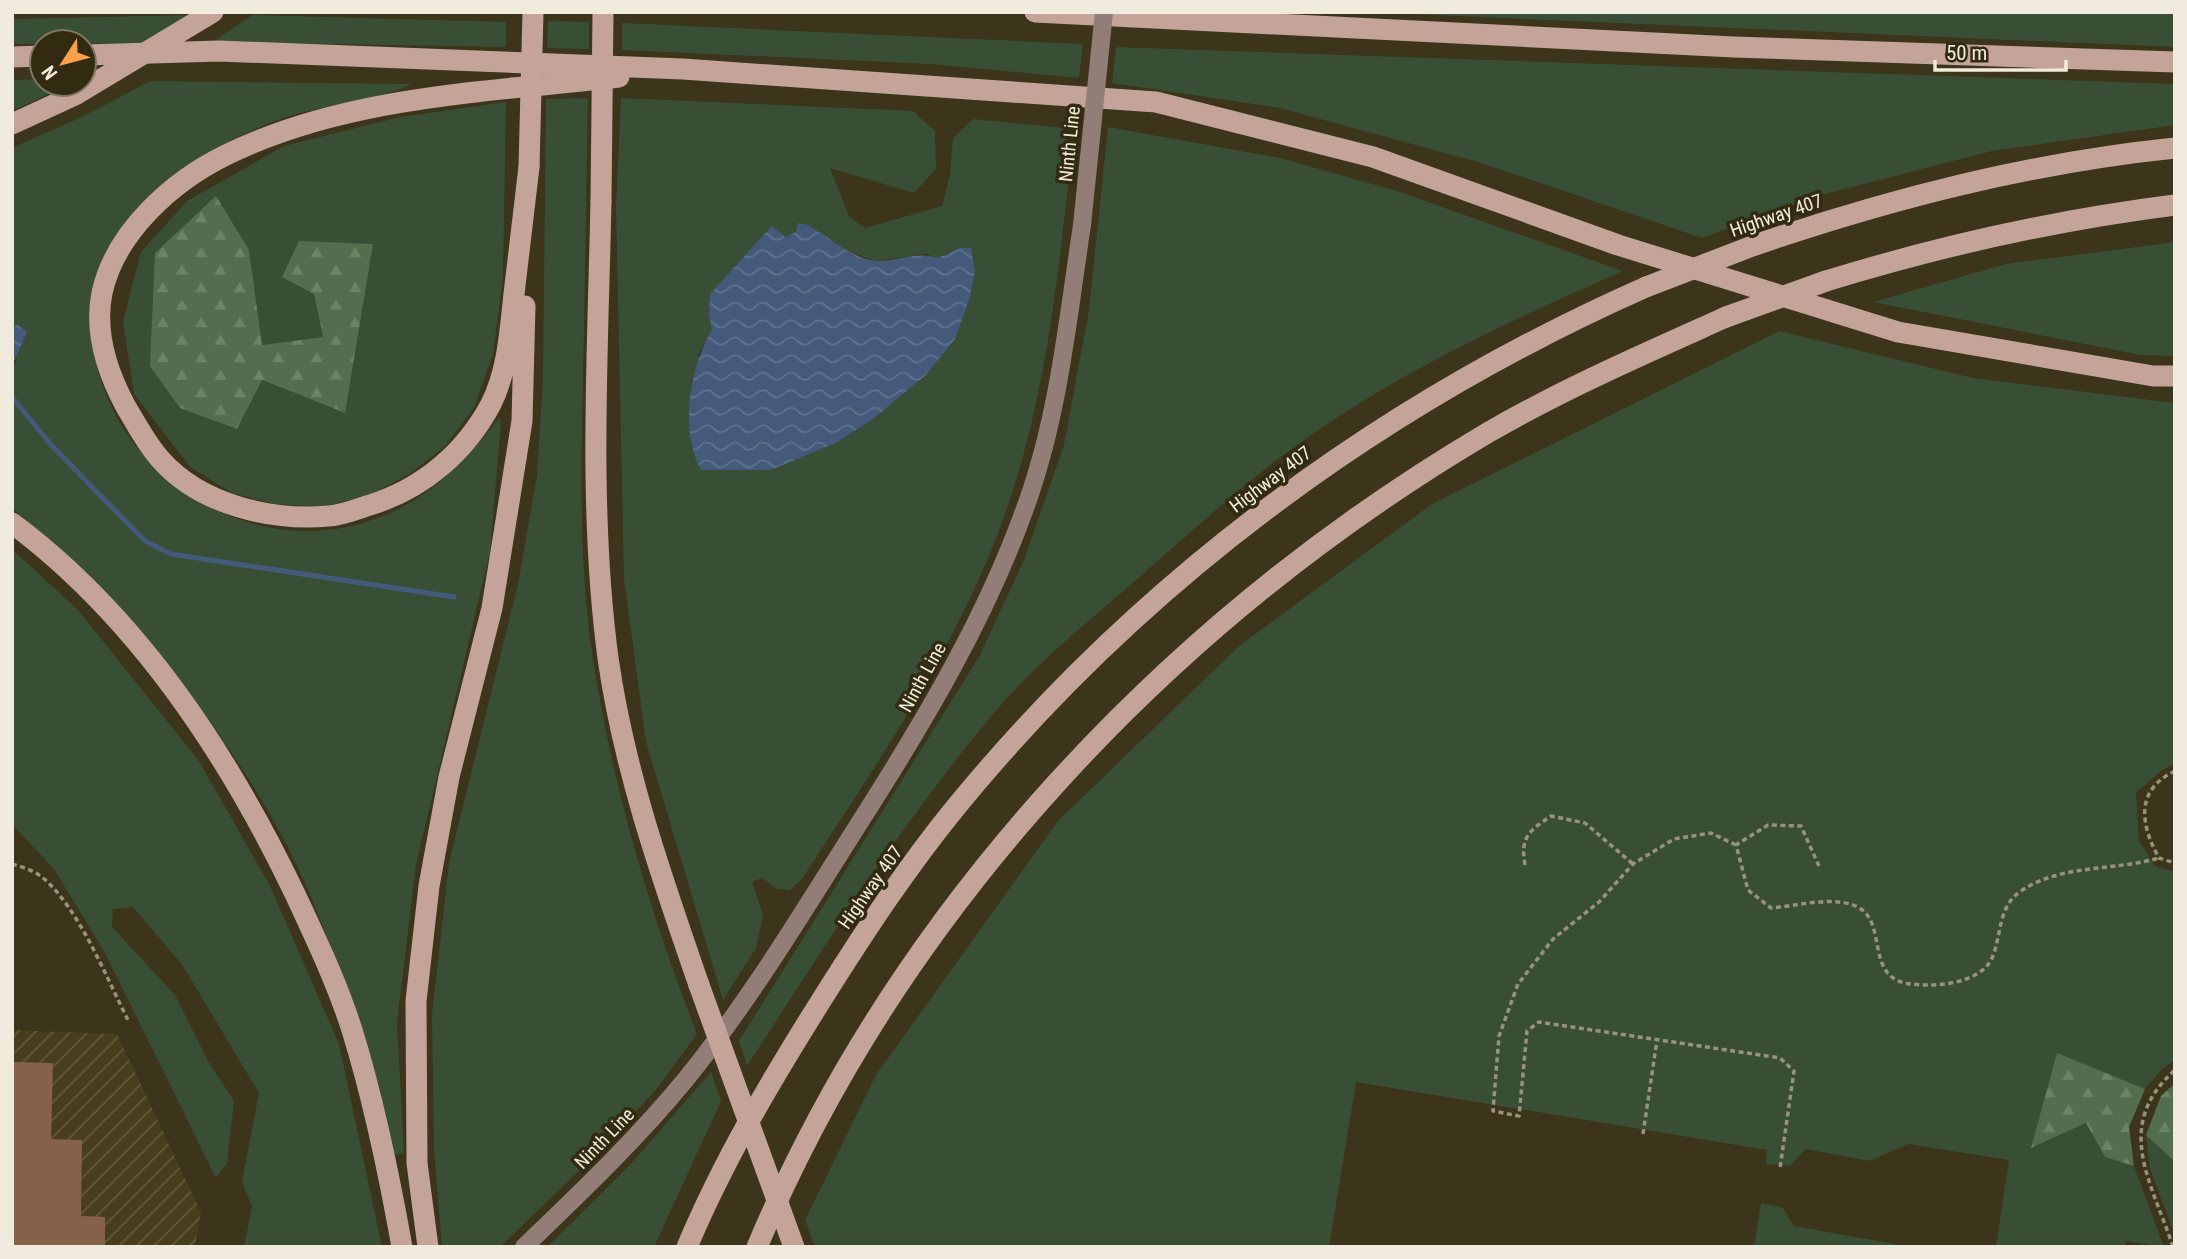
<svg xmlns="http://www.w3.org/2000/svg" width="2187" height="1259" font-family="'Roboto Condensed',sans-serif">
	<defs>
		<pattern id="industrial-furrows" width="10" height="10" patternUnits="userSpaceOnUse" patternTransform="scale(1.75)"><rect width="10" height="10" fill="#483d1c"/><path d="M-1 1l2-2M0 10L10 0M9 11l2-2" fill="none" stroke="#63593c"/></pattern>
		<pattern id="forest-firs" width="22" height="20" patternUnits="userSpaceOnUse" patternTransform="scale(1.75)"><rect width="22" height="20" fill="#526e4e"/><path d="M5 1l3.5 6h-7zM16 11l3.5 6h-7z" fill="#6b8367"/></pattern>
		<pattern id="water-waves" width="16" height="10" patternUnits="userSpaceOnUse" patternTransform="scale(1.75)"><rect width="16" height="10" fill="#455a7b"/><path d="M0 5q4-4 8 0t8 0" fill="none" stroke="#60728d"/></pattern>
	</defs>
	<rect width="100%" height="100%" fill="#3c341b"/>
	<path fill="url(#industrial-furrows)" d="M12,1030L117,1034L201,1212L195,1247H12Z"/>
	<path fill="#384f35" fill-rule="evenodd" d="M1364,12H2175V47Z
		M193,15L149,43L12,44V19Z
		M252,15L506,22V47L213,42Z
		M548,21L589,22V49L547,48Z
		M622,23L1083,44L1079,78L931,64L622,50Z
		M1116,47L2175,84V125L1992,151L1821,195L1702,238L1478,162L1280,108L1112,83Z
		M42,79V84H71L12,111V80Z
		M150,81L412,84C373,102 331,104 290,116C242,131 175,168 141,204C130,215 114,238 108,252C103,265 103,281 101,294C98,310 91,331 93,346C112,478 253,565 378,518C431,498 465,461 499,418L501,421L490,552L416,865L397,1023L404,1153L395,1155C371,1067 346,981 311,897C252,756 129,606 12,508V366L16,362L18,325L12,326V148L84,116Z
		M588,98C586,192 585,285 583,378C581,470 579,562 592,653C612,785 649,910 697,1034L655,1091L593,1157L500,1247H442L434,1149L432,1014L449,863L518,584L537,475L543,376L546,99Z
		M621,98L913,111L935,131L936,169L914,193L830,168L849,216L865,228L942,206L950,175L953,138L973,119L1074,129C1060,258 1049,390 1005,514C958,647 878,762 802,879L790,890L776,889L762,878L752,882L763,915L756,948L723,1000L646,742L624,579L616,205ZM797,232L875,261L925,254L938,258L960,248L926,375L873,419L836,443L771,470L698,355L712,329L785,237Z
		M506,102L503,276L493,354L474,408L445,446L411,473L370,495L322,507L275,504L232,493L190,467L134,394L123,321L141,252L187,201L284,146L400,117ZM248,250L262,345L323,337L314,294L345,413L261,380L237,429Z
		M1108,127L1280,158L1397,191L1623,271C1509,321 1394,374 1293,448C1238,488 1187,536 1135,581C1087,623 1035,664 994,713C901,823 825,946 747,1066L739,1041L979,657L1024,560L1064,445L1089,310Z
		M2175,242V356L2141,355L1873,302L2006,264Z
		M1779,331L1973,378L2175,403V764L2162,770L2136,793L2139,841L2155,866L2175,872V1060L2163,1068L2145,1089L2057,1054L2032,1147L2087,1123L2105,1157L2134,1166L2164,1247L2126,1241L2125,1247H1996L2009,1160L1908,1144L1870,1161L1806,1149L1790,1166L1766,1164L1767,1150L1356,1082L1329,1247H815L805,1220L876,1075L1058,821L1239,646L1432,504Z
		M12,549L78,610L199,761L270,886L339,1044L382,1247H244L252,1206L242,1182L259,1093L183,966L133,907L113,909L112,927L175,995L208,1061L234,1101L227,1163L216,1178L104,951L54,869L12,824Z
		M711,1072L721,1101L654,1247H547L629,1166Z
		M2146,1135L2175,1162V1236L2150,1169Z
		M1761,1203L1783,1208L1794,1226L1911,1247H1754Z"/>
	<path fill="url(#forest-firs)" d="M216,196L249,250L262,345L323,337L314,294L282,277L299,241L373,244L345,413L262,380L237,429L180,408L150,366L155,253Z
		M2057,1053L2145,1089L2129,1127L2134,1166L2105,1157L2086,1123L2031,1148Z
		M2175,1083V1162L2146,1135L2161,1096Z"/>
	<path fill="url(#water-waves)" d="M798,223L808,225C827,236 854,260 877,261C898,261 917,251 938,258L960,248H971L975,272L969,300L955,339L926,375L873,419L836,443L771,470H701C679,429 690,368 712,329L709,314L710,294L772,226L785,237L796,232Z
		M18,325L27,332L12,366V326Z"/>
	<g fill="none" stroke-linecap="round" stroke-linejoin="round">
		<path stroke="#455a7b" stroke-width="5" d="M12,397L52,446L145,541L171,554L454,597"/>
	</g>
	<path fill="#856149" d="M12,1062L53,1063L51,1139L82,1140L81,1216L105,1217V1247H12Z"/>
	<g fill="none" stroke-linecap="round" stroke-linejoin="round">
		<path stroke="#99927f" stroke-width="3.5" stroke-dasharray="5 3.5" stroke-linecap="butt" d="M2175,771C2135,790 2140,824 2159,858L2175,863
			M1736,845L1711,833L1674,839L1633,864L1599,902L1553,939L1518,984L1499,1036L1493,1111L1519,1116L1527,1031L1539,1022L1780,1058L1794,1071L1780,1168
			M12,864C22,867 33,870 42,877C79,908 106,977 128,1020
			M1525,865C1520,837 1529,831 1551,816L1585,823L1633,864
			M1819,866L1801,826L1768,825L1736,845L1748,890L1771,908C1796,906 1839,894 1861,909C1886,927 1867,974 1905,983C1930,988 1980,985 1992,958C2002,936 1997,907 2021,891C2061,864 2114,871 2159,858
			M1643,1134L1657,1040
			M2173,1247C2152,1182 2112,1126 2175,1070"/>
		<path stroke="#937e77" stroke-width="18" d="M524,1247C580,1193 636,1140 686,1079C751,999 804,910 860,822C925,720 988,615 1028,500C1059,412 1068,317 1082,225"/>
		<path stroke="#c4a499" stroke-width="21" d="M1035,12L1734,47L2175,62
			M84,55L219,51L683,69L1156,102L1373,157L1618,245L1898,332L2153,376H2175
			M12,57L42,56
			M529,167C524,210 519,252 514,294C510,330 508,370 491,404C465,453 422,489 370,505C357,509 343,515 329,516C271,521 201,505 161,460C147,445 137,425 126,407C107,372 94,333 102,293C115,232 173,181 226,155C346,96 488,92 619,77
			M601,201C598,352 588,507 608,658C624,771 662,878 699,985
			M1755,245C1893,198 2030,163 2175,148
			M1826,281C1940,246 2056,220 2175,205
			M12,523C138,617 228,754 295,894C316,939 337,983 352,1030C374,1101 389,1174 402,1247
			M428,1247L417,1163L416,1001L429,886L449,777L492,608L522,421L525,306
			M687,1247C724,1159 773,1077 824,996C865,931 907,867 956,807C1141,581 1379,405 1646,287
			M757,1247C901,905 1172,619 1489,432C1565,388 1646,353 1726,317"/>
		<path stroke="#937e77" stroke-width="18" d="M1082,225L1104,12"/>
		<path stroke="#c4a499" stroke-width="21" d="M12,124L75,95L213,12
			M529,167L533,12
			M601,201L603,12
			M1646,287L1755,245
			M1726,317L1826,281
			M699,985L794,1247"/>
	</g>
	<g text-anchor="middle" stroke-width="7" stroke-linejoin="round" paint-order="stroke">
		<g font-size="19" fill="#f0ebdc" stroke="#322a11">
			<text transform="translate(1069 144) rotate(-84)" y="7">Ninth Line</text>
			<text transform="translate(1776 215) rotate(-19)" y="7">Highway 407</text>
			<text transform="translate(1270 479) rotate(-37)" y="7">Highway 407</text>
			<text transform="translate(922 677) rotate(-61)" y="7">Ninth Line</text>
			<text transform="translate(870 887) rotate(-55)" y="7">Highway 407</text>
			<text transform="translate(604 1138) rotate(-46)" y="7">Ninth Line</text>
		</g>
	</g>
	<rect width="2187" height="1259" fill="none" stroke="#f0ebdc" stroke-width="28"/>
	<g transform="translate(63 63) rotate(234)"><circle r="33" fill="#322a11" stroke="#7e7762" stroke-width="2"/>
	<path d="M0-5L12 26L0 18L-12 26Z" fill="#f8a14a"/>
	<text y="-10" font-size="19" font-weight="bold" text-anchor="middle" fill="#f0ebdc">N</text>
	</g>
	<path d="M1935 60v10h131v-10" fill="none" stroke="#f0ebdc" stroke-width="3.5"/>
	<text x="1946" y="60" font-size="21" fill="#f0ebdc" stroke="#322a11" stroke-width="5" paint-order="stroke">50 m</text>
</svg>
